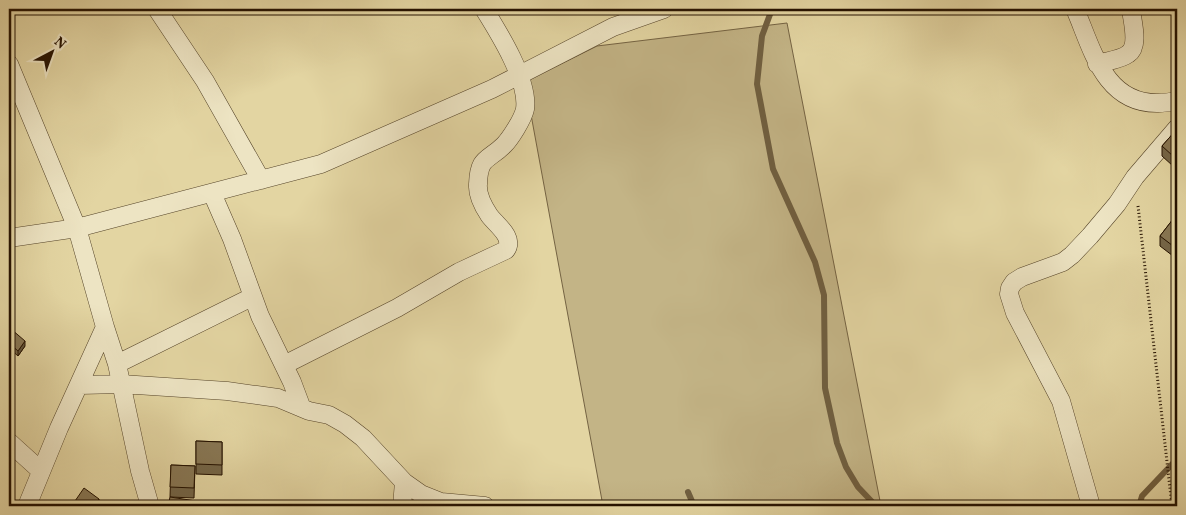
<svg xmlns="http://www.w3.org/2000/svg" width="1186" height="515" font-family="Vollkorn,serif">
	<rect width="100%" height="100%" fill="#e3d5a2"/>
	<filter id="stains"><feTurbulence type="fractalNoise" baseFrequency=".004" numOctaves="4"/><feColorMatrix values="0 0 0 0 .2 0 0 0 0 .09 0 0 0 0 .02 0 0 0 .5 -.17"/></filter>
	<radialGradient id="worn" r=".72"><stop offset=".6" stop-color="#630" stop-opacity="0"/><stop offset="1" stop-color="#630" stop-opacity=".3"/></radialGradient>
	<path fill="#c3b486" stroke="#746343" d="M787,23L881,506H603L525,82L597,46Z"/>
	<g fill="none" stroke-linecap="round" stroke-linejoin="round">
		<path stroke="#705f40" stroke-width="6" d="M772,9L762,36L757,84L773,169L815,262L824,295L825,388L837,443L846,467L858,487L876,506
			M688,492L694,506
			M1139,506L1142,496L1177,459"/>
		<defs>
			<path id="street" d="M157,9L205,81L261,180
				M1075,9C1092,48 1104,104 1158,103C1164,103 1171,102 1177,101
				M9,64L77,228L105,327L59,428L27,506
				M1097,64C1106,61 1120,60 1128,54C1140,46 1132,21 1131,9
				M212,193L232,239L260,316L292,382L301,406
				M9,238L77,228L321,164L492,89L613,27L664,9
				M105,327L117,364L140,471L150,506
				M117,364L252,297
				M284,365L397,308L459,272L506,250C515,237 495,224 489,215C483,206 477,195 478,184C479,156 488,161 504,145C510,139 523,119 525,109C529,81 499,33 484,9
				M80,385L121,384L227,391L278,398L309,411L329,415L345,424L363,438L404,482L421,494L441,502L485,506
				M9,442L41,471
				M402,506L404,482
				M1091,506L1061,401L1015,313L1009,294L1010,288L1014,282L1022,277L1063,262L1072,255L1090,236L1117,204L1135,177L1177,128"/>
		</defs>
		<use href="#street" stroke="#544328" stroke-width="19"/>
		<path stroke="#251200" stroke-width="3" stroke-dasharray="1 2.5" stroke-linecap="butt" d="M1138,206L1172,506"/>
		<use href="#street" stroke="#ede4c3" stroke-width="18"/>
	</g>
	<path fill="#756648" stroke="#251200" d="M1177,129L1173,166L1162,156V146Z
		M1177,214V259L1160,246V236Z
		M9,332L25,346L18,356L9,348Z
		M196,441L222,442V475L196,474Z
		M171,465L195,466L194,498L170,497Z
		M75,501L99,504L98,506H75Z"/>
	<path fill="#5f533b" stroke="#251200" d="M1177,152V161L1173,166V156Z
		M11,298V303L9,305V300Z
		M25,341V346L18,356V351Z
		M10,354V364L9,365V355Z
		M99,499V504L98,506H94Z"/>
	<path fill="#887754" stroke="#251200" d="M1177,129V152L1173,156L1162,146Z
		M1177,214V249L1160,236Z
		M11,329L25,341L18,351L9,343V332Z
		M196,441L222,442V465L196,464Z
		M171,465L195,466L194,488L170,487Z
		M84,488L99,499L94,506H84L75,501Z
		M170,497L196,501V506H168Z"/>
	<rect width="1186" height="515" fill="none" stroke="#e3d5a2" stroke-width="30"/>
	<rect x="10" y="10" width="1166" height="495" fill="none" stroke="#251200" stroke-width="2.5"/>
	<rect x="15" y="15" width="1156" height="485" fill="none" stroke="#251200"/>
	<g transform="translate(52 52) rotate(41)" stroke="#ede4c3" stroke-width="4" paint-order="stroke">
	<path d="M0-4L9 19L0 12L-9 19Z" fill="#251200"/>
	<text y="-8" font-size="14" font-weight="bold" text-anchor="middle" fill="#251200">N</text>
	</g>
	<rect width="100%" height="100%" filter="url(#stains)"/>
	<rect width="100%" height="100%" fill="url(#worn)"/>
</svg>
